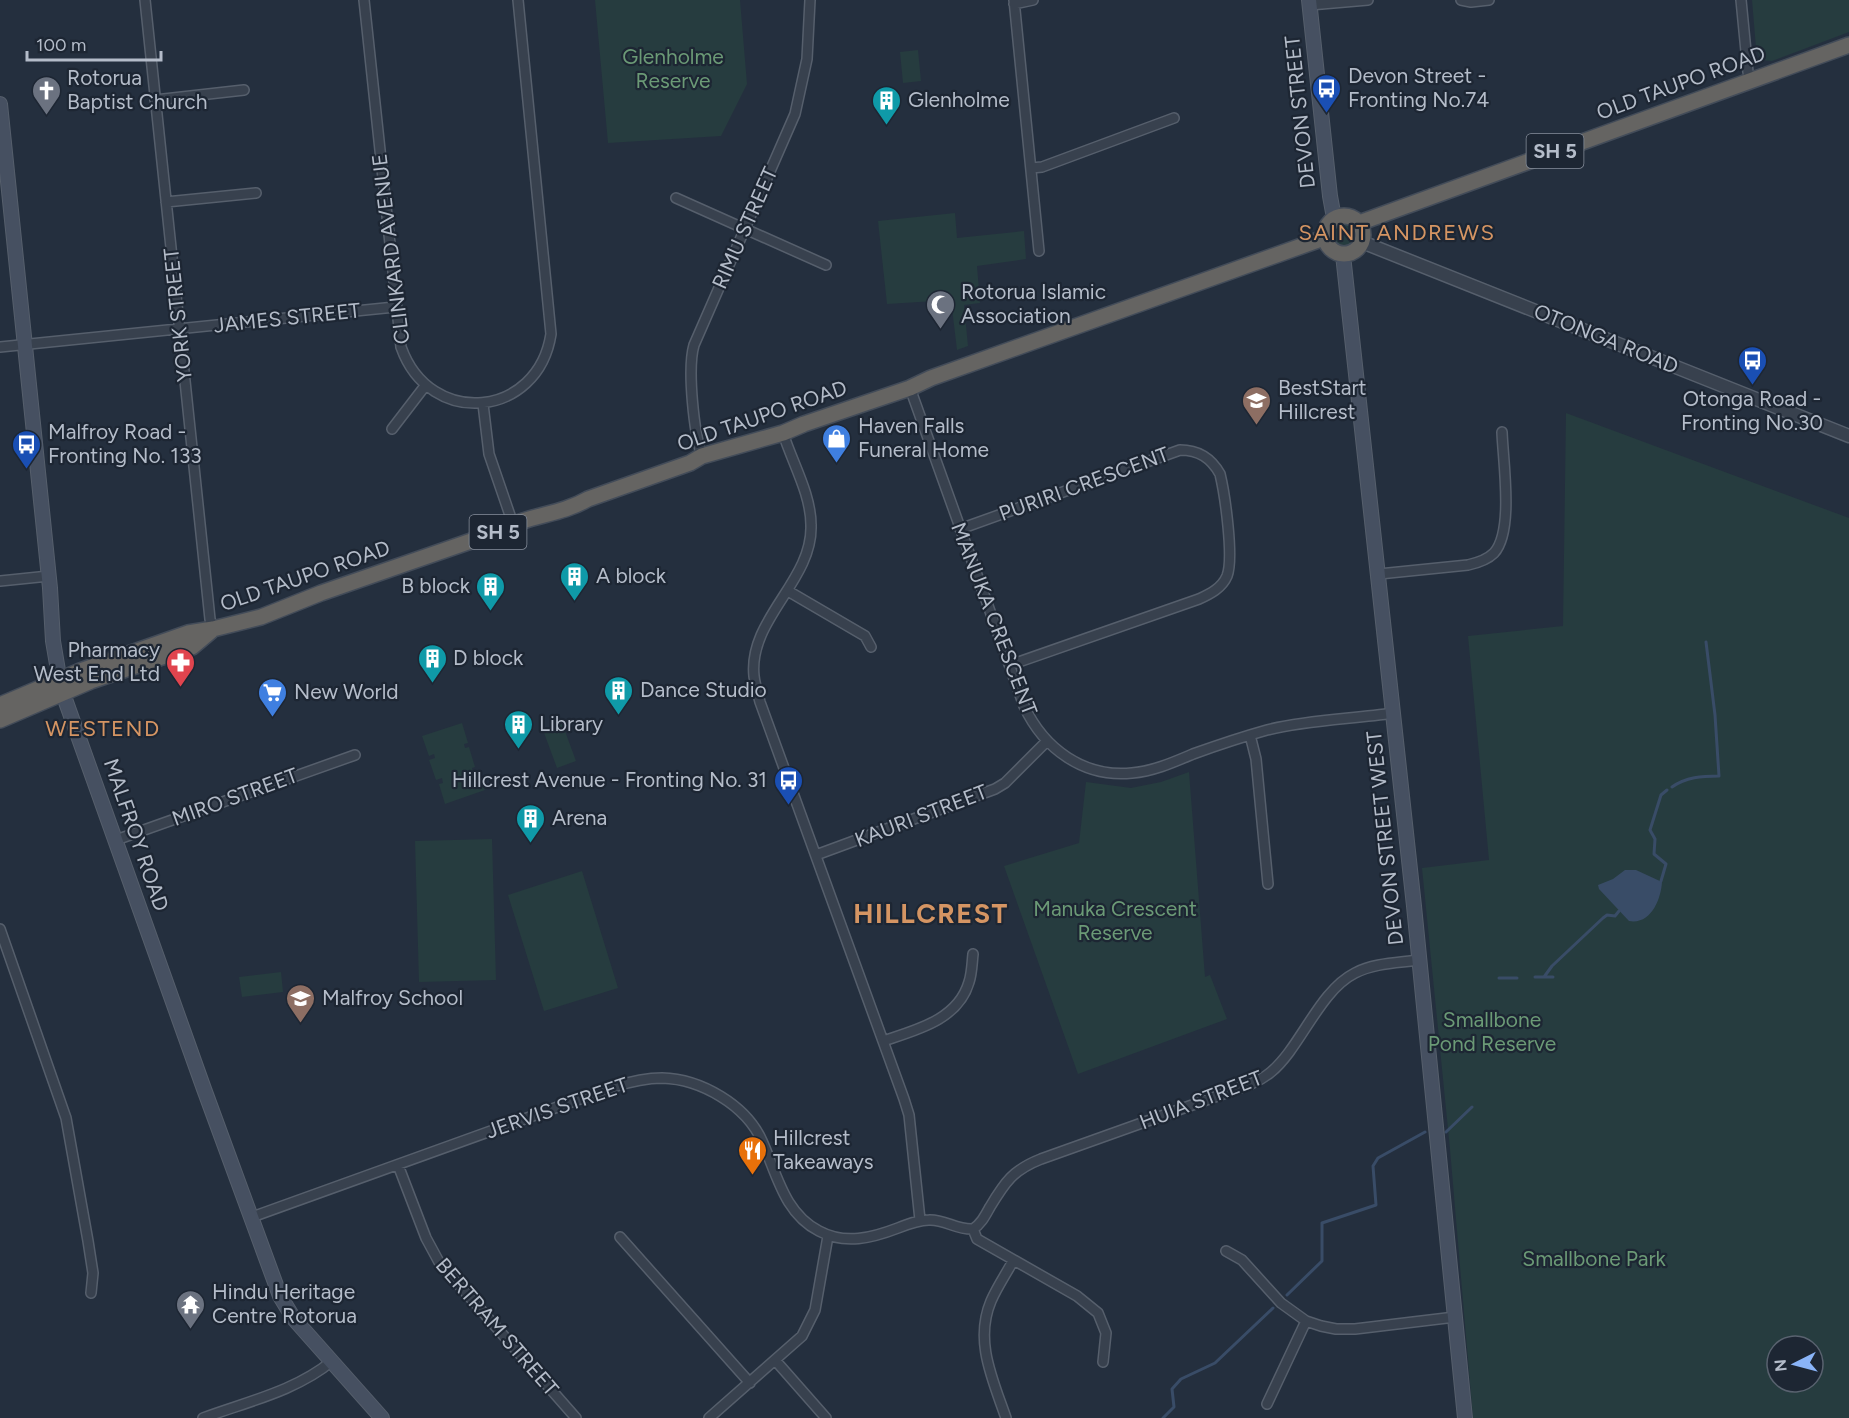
<svg xmlns="http://www.w3.org/2000/svg" width="1849" height="1418" font-family="Figtree,sans-serif">
	<rect width="100%" height="100%" fill="#242f3e"/>
	<path fill="#263c3f" fill-rule="evenodd" d="M595,0H740L747,84L721,136L608,143Z
		M1752,0H1849V32L1772,61L1761,60L1756,48Z
		M918,50L921,81L903,83L900,52Z
		M955,213L957,238L1024,231L1026,259L977,266L980,303L964,305L968,346L957,350L951,300L887,304L878,221Z
		M1331 235a12 12 0 1 1 24 0a12 12 0 1 1-24 0Z
		M1566,413L1849,518V1418H1473L1450,1149L1422,868L1489,860L1468,636L1563,626ZM1777,1346H1813V1382H1777Z
		M462,723L468,743L464,744L465,748L469,747L475,767L472,768L473,772L479,771L485,790L445,804L439,784L443,783L442,778L436,780L429,760L435,758L434,754L429,756L422,736Z
		M562,723L576,761L557,768L543,730Z
		M1189,772L1205,977L1210,975L1227,1019L1078,1074L1004,866L1079,843L1086,782L1131,788L1161,782Z
		M492,839L496,980L419,982L415,841Z
		M582,871L618,988L544,1011L508,895Z
		M281,972L283,992L242,997L239,977Z"/>
	<path fill="#394c67" d="M1625,870H1636L1662,882C1661,899 1651,925 1629,921L1599,889L1598,885L1613,879Z"/>
	<g fill="none" stroke-linecap="round" stroke-linejoin="round">
		<path stroke="#394c67" stroke-width="3" d="M1672,787C1686,777 1702,776 1719,776L1715,715L1706,642
			M1661,881L1666,864L1654,854L1655,839L1650,830L1661,795L1667,790
			M1535,977H1553
			M1544,977L1552,966L1603,918L1607,915L1615,916L1619,911
			M1499,978H1517
			M1446,1132L1472,1107
			M1287,1295L1322,1261V1223L1376,1205L1373,1166L1378,1158L1425,1132
			M1163,1418L1174,1407L1172,1389L1181,1379L1215,1363L1273,1308"/>
		<defs>
			<path id="minor" d="M145,0L210,619L213,629
				M364,0L401,347C430,429 538,418 551,334L518,0
				M1014,0L1039,251
				M1461,0L1471,2L1489,0
				M1741,0L1748,72L1751,80
				M1014,4L1033,0
				M1310,5L1368,0
				M155,100L244,90
				M1031,168L1042,167L1174,118
				M676,198L826,265
				M166,202L256,193
				M0,347L395,307
				M910,388L1024,706C1044,749 1084,778 1132,773C1154,771 1174,762 1193,754C1218,745 1242,737 1267,730C1306,720 1353,719 1393,713
				M483,404L489,454L513,524
				M392,429L425,386
				M783,433C792,462 811,494 811,525C813,581 748,619 754,676C755,685 758,694 760,702L904,1099L909,1115L920,1220
				M702,456C694,433 687,369 694,345L795,114L807,59L810,0
				M960,529L1180,450C1199,450 1211,458 1220,474C1225,495 1234,558 1227,576C1222,588 1210,594 1199,599L1010,665
				M1379,574L1468,565C1477,563 1487,560 1494,553C1514,531 1503,462 1502,432
				M0,581L49,576
				M788,591L865,636L871,647
				M1250,735L1256,759L1268,884
				M116,840L355,755
				M816,855L995,789L1005,783L1046,742
				M0,929L66,1118L88,1241L93,1273L91,1293
				M883,1041C916,1030 958,1020 969,982C972,973 972,963 973,954
				M398,1165L426,1238L439,1262L576,1418
				M252,1217L613,1087C629,1082 645,1078 662,1078C701,1079 746,1105 762,1141C777,1174 784,1213 819,1231C845,1245 872,1238 898,1228C908,1224 918,1220 929,1220C944,1219 957,1230 973,1229
				M973,1229C981,1224 985,1216 990,1207C1005,1182 1013,1170 1041,1159L1251,1084C1258,1081 1265,1077 1271,1072C1301,1047 1319,991 1355,973C1374,963 1398,963 1419,960
				M973,1229L977,1239L1077,1296L1098,1313L1106,1333L1103,1362
				M620,1237L750,1383
				M1226,1251L1242,1260L1281,1303L1306,1321L1321,1326L1336,1329H1355L1455,1317
				M775,1360L826,1418
				M1267,1404L1306,1321
				M203,1418C246,1402 296,1391 332,1361
				M709,1418L802,1336L815,1310L828,1236
				M1006,1418C993,1380 974,1341 991,1301C997,1287 1006,1274 1013,1261"/>
			<path id="tertiary" d="M1362,242L1849,436"/>
			<path id="secondary" d="M1309,0L1330,196L1334,218
				M0,104L50,588L53,641L61,688L204,1089L280,1296L294,1319L382,1418
				M1343,255L1414,906L1465,1418"/>
			<path id="trunk" d="M1325 235a19 19 0 1 1 38 0a19 19 0 1 1-38 0Z
				M1359,223L1849,45
				M0,705L80,671L188,633L213,629L261,617L321,593L500,531C530,514 558,516 588,499L690,463L702,456L783,433L804,424L910,388L931,378L1324,238
				M0,720L91,681L192,647L211,631"/>
		</defs>
		<use href="#minor" stroke="#565f6c" stroke-width="12"/>
		<use href="#tertiary" stroke="#565f6c" stroke-width="15"/>
		<use href="#secondary" stroke="#565f6c" stroke-width="16"/>
		<use href="#trunk" stroke="#434c59" stroke-width="18"/>
		<use href="#minor" stroke="#38414e" stroke-width="9"/>
		<use href="#tertiary" stroke="#38414e" stroke-width="12"/>
		<use href="#secondary" stroke="#465061" stroke-width="14"/>
		<use href="#trunk" stroke="#656462" stroke-width="15"/>
	</g>
	<defs>
		<symbol id="bus-pin" viewBox="-11 -11 22 30"><path d="M0 17L-7.5 6A9.5 9.5 0 1 1 7.5 6Z" fill="#1a4fb4" stroke="#1d2633"/><path d="M-5-6H5V4H4V6H2V4H-2V6H-4V4H-5ZM-3.5-4V0h7V-4ZM-3.5 1.2v1.5H-2V1.2ZM2 1.2v1.5H3.5V1.2Z" fill="#fff"/></symbol>
		<symbol id="church-pin" viewBox="-11 -11 22 30"><path d="M0 17L-7.5 6A9.5 9.5 0 1 1 7.5 6Z" fill="#6b7280" stroke="#1d2633"/><path d="M-1.2-6h2.4v3.5h3.3v2.4h-3.3V6h-2.4V-.1h-3.3v-2.4h3.3Z" fill="#fff"/></symbol>
		<symbol id="building-pin" viewBox="-11 -11 22 30"><path d="M0 17L-7.5 6A9.5 9.5 0 1 1 7.5 6Z" fill="#0f9aa8" stroke="#1d2633"/><path d="M-4-6H4V6H1V3H-1V6H-4ZM-2.5-4.3h1.7v1.8h-1.7ZM.8-4.3h1.7v1.8H.8ZM-2.5-1h1.7V.8h-1.7ZM.8-1h1.7V.8H.8Z" fill="#fff"/></symbol>
		<symbol id="mosque-pin" viewBox="-11 -11 22 30"><path d="M0 17L-7.5 6A9.5 9.5 0 1 1 7.5 6Z" fill="#6b7280" stroke="#1d2633"/><path d="M3.5-4.9A6 6 0 1 0 3.5 4.9A5 5 0 1 1 3.5-4.9Z" fill="#fff"/></symbol>
		<symbol id="school-pin" viewBox="-11 -11 22 30"><path d="M0 17L-7.5 6A9.5 9.5 0 1 1 7.5 6Z" fill="#8d6e63" stroke="#1d2633"/><path d="M0-5L7-2L0 1L-7-2ZM-4 1L0 2.5L4 1V4Q0 6-4 4Z" fill="#fff"/></symbol>
		<symbol id="shop-pin" viewBox="-11 -11 22 30"><path d="M0 17L-7.5 6A9.5 9.5 0 1 1 7.5 6Z" fill="#3f7fe0" stroke="#1d2633"/><path d="M-5-2.5h2.3a2.7 3.5 0 0 1 5.4 0H5L5.5 6h-11ZM-1.5-2.5h3a1.5 2.3 0 0 0-3 0Z" fill="#fff"/></symbol>
		<symbol id="pharmacy-pin" viewBox="-11 -11 22 30"><path d="M0 17L-7.5 6A9.5 9.5 0 1 1 7.5 6Z" fill="#e0444e" stroke="#1d2633"/><path d="M-2-6h4v4h4v4h-4v4h-4v-4h-4v-4h4Z" fill="#fff"/></symbol>
		<symbol id="supermarket-pin" viewBox="-11 -11 22 30"><path d="M0 17L-7.5 6A9.5 9.5 0 1 1 7.5 6Z" fill="#3f7fe0" stroke="#1d2633"/><path d="M-6-5.5h2.5l.6 2H6L4.5 2H-2.5L-4.4-4H-6ZM-1.5 3.2a1.3 1.3 0 1 0 .1 0ZM3 3.2a1.3 1.3 0 1 0 .1 0Z" fill="#fff"/></symbol>
		<symbol id="restaurant-pin" viewBox="-11 -11 22 30"><path d="M0 17L-7.5 6A9.5 9.5 0 1 1 7.5 6Z" fill="#e8710a" stroke="#1d2633"/><path d="M-5-6h1v4h1v-4h1v4h1v-4h1v5L-1.5 .5V6h-2V.5L-5-1ZM5-6V6H3V1.5H1.5Q1.5-4 5-6Z" fill="#fff"/></symbol>
		<symbol id="temple-pin" viewBox="-11 -11 22 30"><path d="M0 17L-7.5 6A9.5 9.5 0 1 1 7.5 6Z" fill="#6b7280" stroke="#1d2633"/><path d="M0-6L5-2H3V0L6.5 2.5H4V6H1.5V3h-3V6H-4V2.5H-6.5L-3 0V-2H-5Z" fill="#fff"/></symbol>
	</defs>
	<g fill-rule="evenodd">
		<use href="#bus-pin" x="1310" y="72" width="33" height="45"/>
		<use href="#church-pin" x="30" y="74" width="33" height="45"/>
		<use href="#building-pin" x="870" y="84" width="33" height="45"/>
		<use href="#mosque-pin" x="924" y="288" width="33" height="45"/>
		<use href="#bus-pin" x="1736" y="344" width="33" height="45"/>
		<use href="#school-pin" x="1240" y="384" width="33" height="45"/>
		<use href="#shop-pin" x="820" y="422" width="33" height="45"/>
		<use href="#bus-pin" x="10" y="428" width="33" height="45"/>
		<use href="#building-pin" x="558" y="560" width="33" height="45"/>
		<use href="#building-pin" x="474" y="570" width="33" height="45"/>
		<use href="#building-pin" x="416" y="642" width="33" height="45"/>
		<use href="#pharmacy-pin" x="164" y="646" width="33" height="45"/>
		<use href="#building-pin" x="602" y="674" width="33" height="45"/>
		<use href="#supermarket-pin" x="256" y="676" width="33" height="45"/>
		<use href="#building-pin" x="502" y="708" width="33" height="45"/>
		<use href="#bus-pin" x="772" y="764" width="33" height="45"/>
		<use href="#building-pin" x="514" y="802" width="33" height="45"/>
		<use href="#school-pin" x="284" y="982" width="33" height="45"/>
		<use href="#restaurant-pin" x="736" y="1134" width="33" height="45"/>
		<use href="#temple-pin" x="174" y="1288" width="33" height="45"/>
	</g>
	<g text-anchor="middle" stroke-width="4.5" stroke-linejoin="round" paint-order="stroke">
		<g fill="#1d2633" stroke="#878f9c" stroke-width="1.5">
			<rect x="1526.5" y="134" width="57" height="34" rx="4.5"/>
			<rect x="469.5" y="515" width="57" height="34" rx="4.5"/>
		</g>
		<g font-size="20" font-weight="bold" fill="#b4bcc9">
			<text x="1555" y="158">SH 5</text>
			<text x="498" y="539">SH 5</text>
		</g>
		<g font-size="21" fill="#6b9a76" stroke="#1d2633">
			<text x="673" y="64">Glenholme<tspan x="673" dy="24">Reserve</tspan></text>
			<text x="1115" y="916">Manuka Crescent<tspan x="1115" dy="24">Reserve</tspan></text>
			<text x="1492" y="1027">Smallbone<tspan x="1492" dy="24">Pond Reserve</tspan></text>
			<text x="1594" y="1266">Smallbone Park</text>
		</g>
		<g font-size="21" fill="#b4bcc9" stroke="#1d2633" text-anchor="start">
			<text x="1348" y="83">Devon Street -<tspan x="1348" dy="24">Fronting No.74</tspan></text>
			<text x="67" y="85">Rotorua<tspan x="67" dy="24">Baptist Church</tspan></text>
			<text x="908" y="107">Glenholme</text>
			<text x="961" y="299">Rotorua Islamic<tspan x="961" dy="24">Association</tspan></text>
			<text x="1278" y="395">BestStart<tspan x="1278" dy="24">Hillcrest</tspan></text>
			<text x="1752" y="406" text-anchor="middle">Otonga Road -<tspan x="1752" dy="24">Fronting No.30</tspan></text>
			<text x="858" y="433">Haven Falls<tspan x="858" dy="24">Funeral Home</tspan></text>
			<text x="48" y="439">Malfroy Road -<tspan x="48" dy="24">Fronting No. 133</tspan></text>
			<text x="596" y="583">A block</text>
			<text x="470" y="593" text-anchor="end">B block</text>
			<text x="160" y="657" text-anchor="end">Pharmacy<tspan x="160" dy="24">West End Ltd</tspan></text>
			<text x="453" y="665">D block</text>
			<text x="640" y="697">Dance Studio</text>
			<text x="294" y="699">New World</text>
			<text x="539" y="731">Library</text>
			<text x="767" y="787" text-anchor="end">Hillcrest Avenue - Fronting No. 31</text>
			<text x="552" y="825">Arena</text>
			<text x="322" y="1005">Malfroy School</text>
			<text x="773" y="1145">Hillcrest<tspan x="773" dy="24">Takeaways</tspan></text>
			<text x="212" y="1299">Hindu Heritage<tspan x="212" dy="24">Centre Rotorua</tspan></text>
		</g>
		<g font-size="21" fill="#b4bcc9" stroke="#1d2633">
			<text transform="translate(1681 83) rotate(-20)" y="7">OLD TAUPO ROAD</text>
			<text transform="translate(1300 112) rotate(-96)" y="7">DEVON STREET</text>
			<text transform="translate(745 228) rotate(-66)" y="7">RIMU STREET</text>
			<text transform="translate(391 249) rotate(-97)" y="7">CLINKARD AVENUE</text>
			<text transform="translate(178 315) rotate(-96)" y="7">YORK STREET</text>
			<text transform="translate(287 318) rotate(-6)" y="7">JAMES STREET</text>
			<text transform="translate(1606 339) rotate(22)" y="7">OTONGA ROAD</text>
			<text transform="translate(762 416) rotate(-19)" y="7">OLD TAUPO ROAD</text>
			<text transform="translate(1084 484) rotate(-20)" y="7">PURIRI CRESCENT</text>
			<text transform="translate(305 576) rotate(-19)" y="7">OLD TAUPO ROAD</text>
			<text transform="translate(994 619) rotate(69)" y="7">MANUKA CRESCENT</text>
			<text transform="translate(235 797) rotate(-20)" y="7">MIRO STREET</text>
			<text transform="translate(921 816) rotate(-21)" y="7">KAURI STREET</text>
			<text transform="translate(136 835) rotate(71)" y="7">MALFROY ROAD</text>
			<text transform="translate(1385 838) rotate(-96)" y="7">DEVON STREET WEST</text>
			<text transform="translate(1201 1100) rotate(-21)" y="7">HUIA STREET</text>
			<text transform="translate(557 1108) rotate(-19)" y="7">JERVIS STREET</text>
			<text transform="translate(497 1327) rotate(49)" y="7">BERTRAM STREET</text>
		</g>
		<g font-size="22" letter-spacing="1.5" fill="#d59563" stroke="#1d2633">
			<text x="1397" y="240">SAINT ANDREWS</text>
			<text x="103" y="736">WESTEND</text>
		</g>
		<g font-size="27" font-weight="bold" letter-spacing="1.5" fill="#d59563" stroke="#1d2633">
			<text x="931" y="923">HILLCREST</text>
		</g>
	</g>
	<g transform="translate(1795 1364) rotate(264)"><circle r="28" fill="#1d2633" stroke="#59626f" stroke-width="1.5"/>
	<path d="M0-4.5L10 22L0 15L-10 22Z" fill="#8ab4f8"/>
	<text y="-9" font-size="16" font-weight="bold" text-anchor="middle" fill="#b4bcc9">N</text>
	</g>
	<path d="M27 51v9h134v-9" fill="none" stroke="#b4bcc9" stroke-width="3"/>
	<text x="36" y="51" font-size="18" fill="#b4bcc9" stroke="#1d2633" stroke-width="4.5" paint-order="stroke">100 m</text>
</svg>
